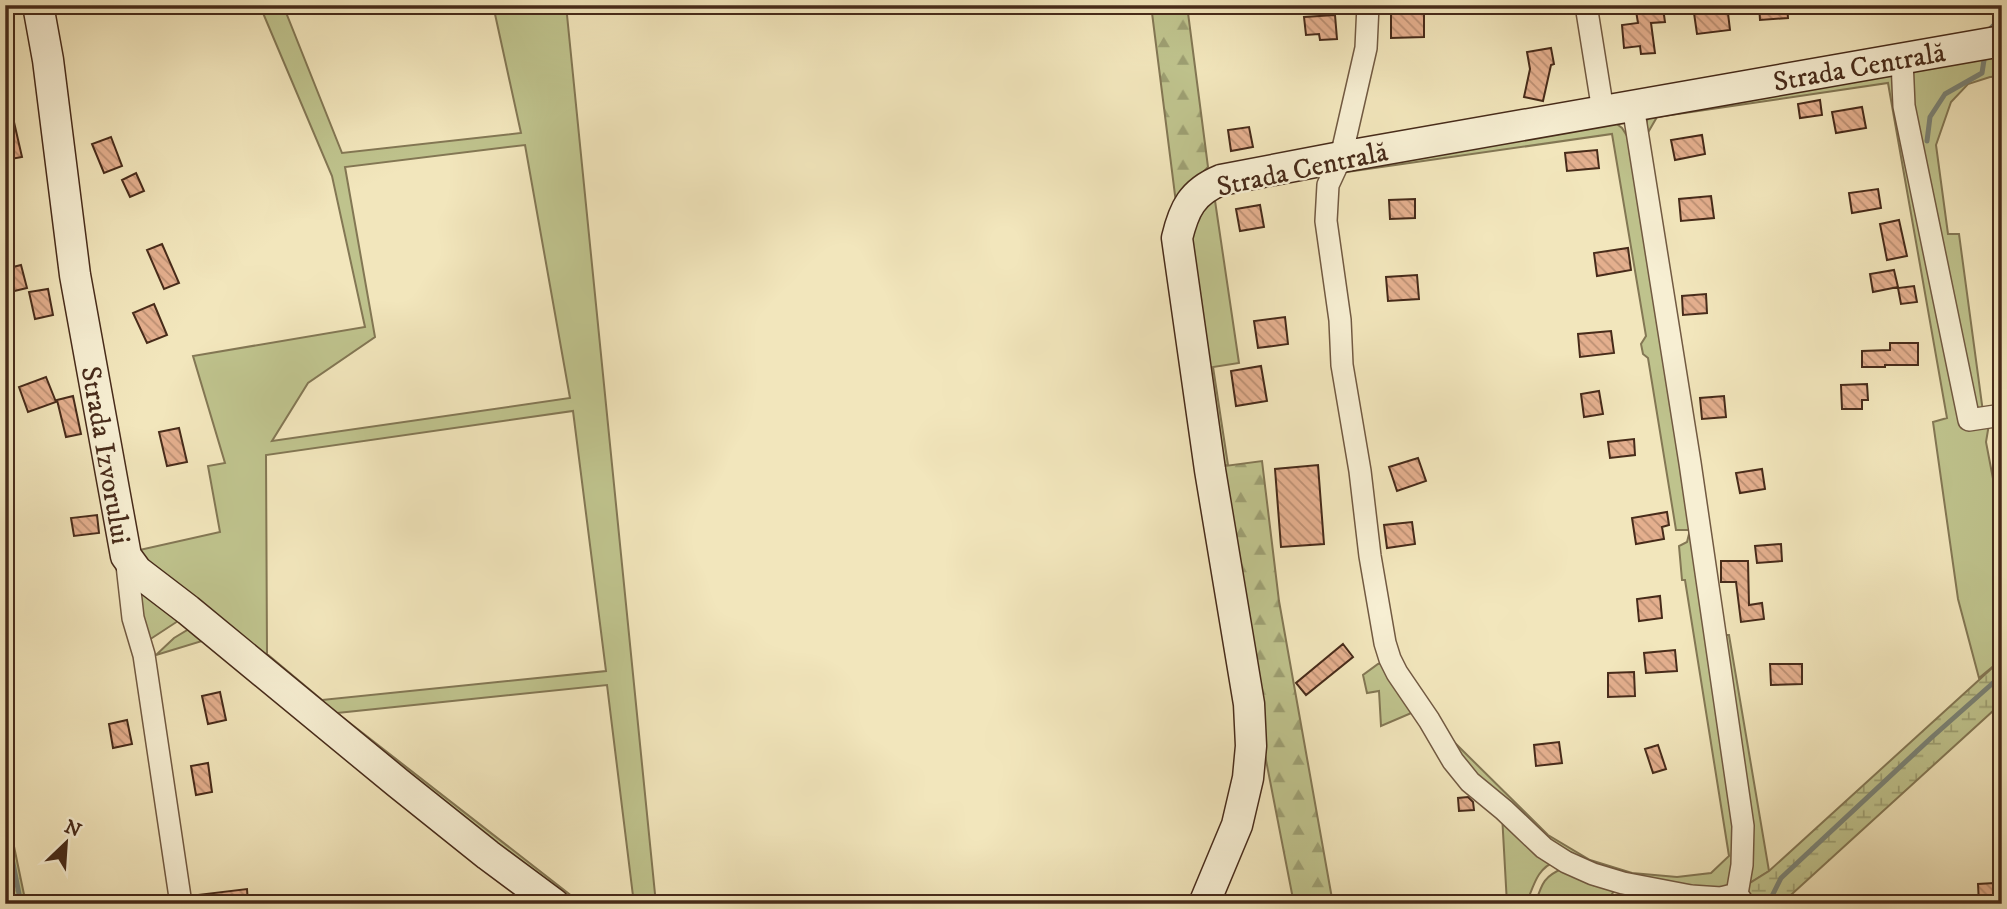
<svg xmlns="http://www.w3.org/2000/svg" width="2007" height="909" font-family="'IM FELL DW Pica',serif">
	<defs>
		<pattern id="forest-firs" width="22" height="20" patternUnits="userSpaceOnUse" patternTransform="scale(1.75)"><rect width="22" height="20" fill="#bfc38d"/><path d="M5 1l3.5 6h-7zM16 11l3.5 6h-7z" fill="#9d9f72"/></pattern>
		<pattern id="wetland-marsh" width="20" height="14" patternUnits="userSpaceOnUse" patternTransform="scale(1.75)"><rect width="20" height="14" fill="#bfc38d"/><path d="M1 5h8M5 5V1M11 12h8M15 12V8" fill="none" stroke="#9d9f72"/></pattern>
		<pattern id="building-back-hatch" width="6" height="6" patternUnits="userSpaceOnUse" patternTransform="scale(1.75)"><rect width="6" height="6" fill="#e4af8e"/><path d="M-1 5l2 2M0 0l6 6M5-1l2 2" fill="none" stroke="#bb8f73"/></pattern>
	</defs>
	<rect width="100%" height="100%" fill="#f2e6bc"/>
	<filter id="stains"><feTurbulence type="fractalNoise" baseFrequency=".00286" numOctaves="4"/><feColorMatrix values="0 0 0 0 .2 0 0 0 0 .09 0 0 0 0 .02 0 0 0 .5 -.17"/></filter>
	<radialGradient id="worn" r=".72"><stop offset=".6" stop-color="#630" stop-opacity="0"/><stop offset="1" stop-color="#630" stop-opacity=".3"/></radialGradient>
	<path fill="#bfc38d" stroke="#837754" stroke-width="2" fill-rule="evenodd" d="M258,5H283L342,153L521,133L493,5H566L656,904H634L607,685L337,713L582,904H562L135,551L220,532L208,466L225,463L193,356L365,327L332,176L263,13ZM525,145L570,398L272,441L308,383L375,337L345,167ZM573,411L606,671L322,700L267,654L266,455Z
		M2002,52V76L1990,77L1968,84L1951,102L1936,145L1948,234H1959L1983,412L1973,406L1909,108L1913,73L1920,65Z
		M1891,71L1959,417L1989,424L1986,442L2002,526V659L1979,678L1958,599L1933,422L1947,418L1888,83L1657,117L1646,136L1647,120L1653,114Z
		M1613,121L1622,128L1629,139L1737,822L1732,887L1722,893L1583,866L1472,779L1452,740L1548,835L1590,860L1632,873L1677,877L1711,873L1729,856L1685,580H1682L1679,546L1687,542L1690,530H1676L1648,358L1643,354L1641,344L1646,336L1612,134L1347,172L1351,165Z
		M1214,194L1239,363L1213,367L1228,465L1217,467L1186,242L1199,206Z
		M134,582L178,621L149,640Z
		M194,626L212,638L156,655L174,638Z
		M1722,635H1729L1769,871L1742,888Z
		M1385,662L1416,711L1381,726L1379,691L1367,693L1363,675L1378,664Z
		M1502,814L1556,861C1536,869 1534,886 1526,904H1507Z
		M1564,868L1617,886L1607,902L1535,904C1542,883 1544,876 1564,868Z"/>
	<path fill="url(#forest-firs)" stroke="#837754" stroke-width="2" d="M1151,5H1187L1208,167L1185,192L1177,211Z
		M1262,461L1279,601L1333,904H1294L1257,714L1217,467Z"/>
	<path fill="url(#wetland-marsh)" stroke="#837754" stroke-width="2" d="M2002,659V701L1994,710L1781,904H1749L1742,888L1769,871Z
		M5,802L6,808L26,904H12L5,866Z"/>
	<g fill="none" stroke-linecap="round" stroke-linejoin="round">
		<path stroke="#7a8377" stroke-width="5" d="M1990,29L2002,17
			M1927,141L1930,117L1945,94L1982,73L1984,60
			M5,823L21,904
			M1764,904L1770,900L1781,878L1931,738L2002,675"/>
	</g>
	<path fill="url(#building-back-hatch)" stroke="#472b1a" stroke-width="2" d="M1711,5H1727L1730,30L1697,34L1694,13L1711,11Z
		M1759,5H1787L1788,18L1760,20Z
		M1424,7V37L1391,38V8Z
		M1663,8L1665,22L1651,23L1655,53L1641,54L1640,46L1624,48L1622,25L1638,23L1636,11Z
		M1335,15L1337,39L1320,40L1319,34L1306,35L1304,17Z
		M1551,48L1554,64L1551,65L1543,101L1524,97L1530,69L1527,52Z
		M1820,100L1822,115L1800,118L1798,104Z
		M1862,107L1866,128L1836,133L1832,112Z
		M5,109H11L22,157L5,160Z
		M1249,127L1253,147L1231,151L1228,130Z
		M1702,135L1705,154L1675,160L1671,140Z
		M111,137L122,166L104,173L92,144Z
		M1597,150L1599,168L1567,171L1565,153Z
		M136,173L144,191L130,197L122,180Z
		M1878,189L1881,208L1852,213L1849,193Z
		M1711,196L1714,218L1681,221L1679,199Z
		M1415,199V218L1390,219L1389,200Z
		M1260,205L1264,227L1240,231L1236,209Z
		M1899,220L1907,256L1887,260L1880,224Z
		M162,244L179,283L164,289L147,250Z
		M1628,248L1631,270L1597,276L1594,253Z
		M21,265L27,288L10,292L5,269Z
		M1894,270L1898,287L1873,292L1870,274Z
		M1417,275L1419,299L1388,301L1386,277Z
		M1914,286L1917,302L1901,304L1898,288Z
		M48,289L53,315L35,319L29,292Z
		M1706,294L1707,313L1683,315L1682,296Z
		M154,304L167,335L147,343L133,313Z
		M1285,317L1288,344L1258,348L1254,321Z
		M1611,331L1614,353L1580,357L1578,334Z
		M1890,343H1918V365H1885V367H1862V351L1890,350Z
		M1261,366L1267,401L1236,406L1231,371Z
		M46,377L56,402L28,412L19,387Z
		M1867,384L1868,400H1862V409H1842L1841,385Z
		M1599,391L1603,414L1584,417L1581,394Z
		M73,396L81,434L66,437L57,400Z
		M1724,396L1726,417L1702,419L1700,398Z
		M179,428L187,462L167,466L159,432Z
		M1634,439L1635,455L1610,458L1608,442Z
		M1418,458L1426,481L1397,491L1389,467Z
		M1318,465L1324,544L1281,547L1275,469Z
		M1762,469L1765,489L1740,493L1736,473Z
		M1667,512L1669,525L1662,527L1664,539L1636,544L1632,518Z
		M97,515L99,533L74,536L71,518Z
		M1412,522L1415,544L1387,548L1384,525Z
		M1781,544L1782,561L1757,563L1755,546Z
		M1721,561H1748L1749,605L1762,603L1764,619L1741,622L1736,582H1721Z
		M1660,596L1662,618L1639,621L1637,599Z
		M1343,644L1353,657L1306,695L1296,683Z
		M1675,650L1677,671L1646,673L1644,653Z
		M1770,664H1802V684L1771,685Z
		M1634,672L1635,696L1608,697V673Z
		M220,692L226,720L208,724L202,696Z
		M127,720L132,744L113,748L109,724Z
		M1559,742L1562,763L1536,766L1534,745Z
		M1658,745L1666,769L1653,773L1645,749Z
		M208,763L212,792L196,795L191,766Z
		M1468,797L1473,802L1474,810L1459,811L1458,798Z
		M1994,883V904H1979L1978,884Z
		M247,889L248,904H198L197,895Z"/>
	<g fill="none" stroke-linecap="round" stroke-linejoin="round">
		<defs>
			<path id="street" d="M1368,5L1366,48L1341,157L1328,185L1326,221L1340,320L1342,365L1360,471L1370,556L1385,643L1390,659L1397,673L1429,720L1453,761L1470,782L1504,810L1544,848L1566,862L1593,874L1623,883L1691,896L1721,898L1737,894
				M1586,5L1603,111
				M1902,60L1904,106L1969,420L2002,415
				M1633,106L1690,463L1743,826L1742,865L1737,894L1744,904
				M126,556L133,618L144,655L181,904"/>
			<path id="secondary" d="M38,5L48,60L75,275L126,556L137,571L188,610L398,783L488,855L554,904
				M1204,904L1237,825L1248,778L1251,746L1249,704L1210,470L1177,238C1184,209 1192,192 1221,180L1341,157L2002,41"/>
		</defs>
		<use href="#street" stroke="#725a42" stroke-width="24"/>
		<use href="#secondary" stroke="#472b1a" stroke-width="33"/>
		<use href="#street" stroke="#f7efd3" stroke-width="21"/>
		<use href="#secondary" stroke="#f7efd3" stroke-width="30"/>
	</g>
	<g text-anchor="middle" stroke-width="5" stroke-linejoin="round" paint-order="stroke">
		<g font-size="28" fill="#472b1a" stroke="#f7efd3">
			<text transform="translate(1859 66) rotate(-10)" y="10">Strada Centrală</text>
			<text transform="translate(1302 168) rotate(-12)" y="10">Strada Centrală</text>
			<text transform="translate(107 455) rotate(80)" y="10">Strada Izvorului</text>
		</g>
	</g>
	<rect width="2007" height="909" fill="none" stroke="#f2e6bc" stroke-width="28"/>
	<rect x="7" y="7" width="1993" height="895" fill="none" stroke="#472b1a" stroke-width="3.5"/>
	<rect x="14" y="14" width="1979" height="881" fill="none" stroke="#472b1a" stroke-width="2"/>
	<g transform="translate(66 843) rotate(25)" stroke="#f7efd3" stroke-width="5" paint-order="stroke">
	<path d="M0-5L12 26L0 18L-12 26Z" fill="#472b1a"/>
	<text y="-10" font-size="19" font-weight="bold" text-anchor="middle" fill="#472b1a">N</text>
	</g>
	<rect width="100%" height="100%" filter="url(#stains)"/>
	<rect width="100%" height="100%" fill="url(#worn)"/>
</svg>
